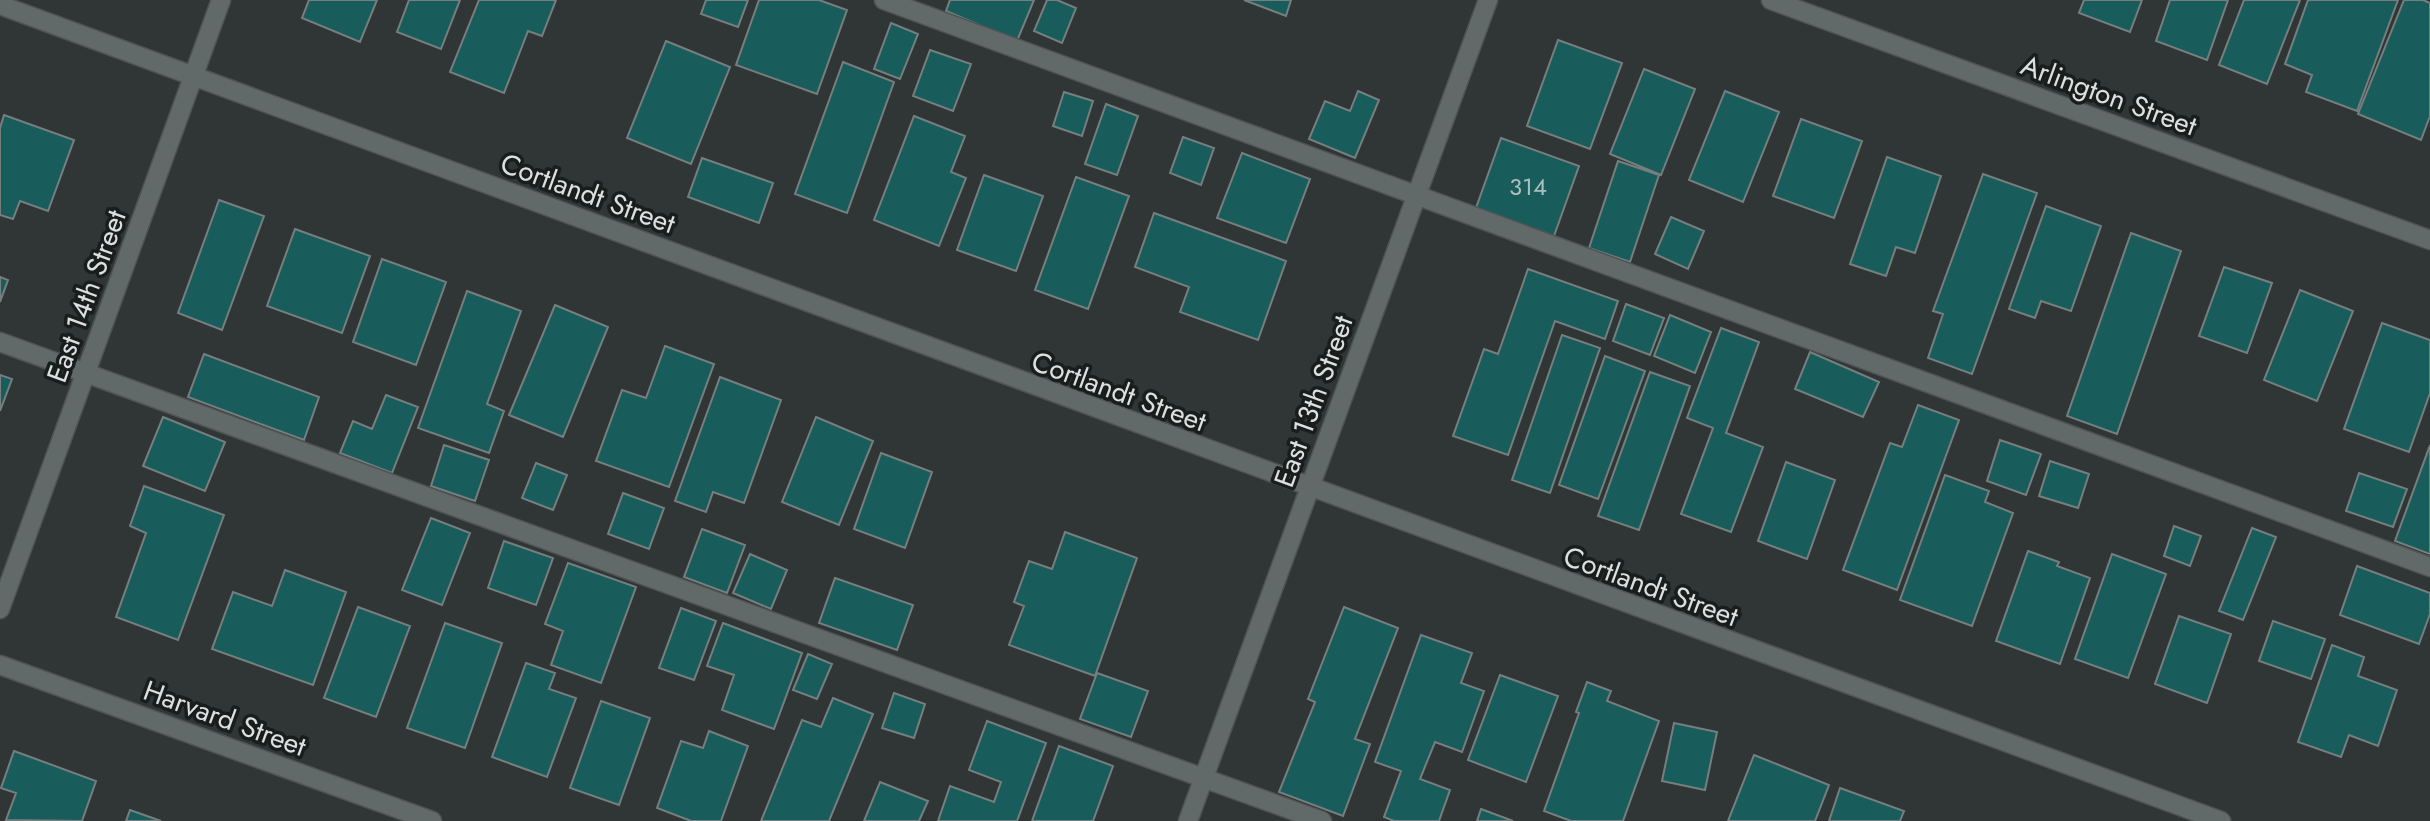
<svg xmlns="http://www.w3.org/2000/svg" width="2430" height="821" font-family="Jost,sans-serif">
	<rect width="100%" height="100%" fill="#2f3635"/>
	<path fill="#185d5b" stroke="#777f7e" stroke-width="2" d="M309,0H377L360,42L302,18Z
		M409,0H460L441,49L397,32Z
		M479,0H556L542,36L528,31L504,93L450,72Z
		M706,0H748L738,27L701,14Z
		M759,0H819L847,10L817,94L736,65Z
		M950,0H1034L1017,41L946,11Z
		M1047,0H1057L1076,8L1062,43L1034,31Z
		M1244,0H1291L1286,16Z
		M2084,0H2142L2130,32L2079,13Z
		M2170,0H2228L2207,60L2156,41Z
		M2244,0H2300L2267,84L2219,65Z
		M2308,0H2398L2357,111L2306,92L2312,75L2285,64Z
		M2404,0H2423L2430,3V116L2421,140L2358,114Z
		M891,23L918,34L900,79L874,69Z
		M1558,40L1622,63L1590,149L1527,126Z
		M666,41L730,67L691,164L627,138Z
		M930,50L971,64L953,111L913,96Z
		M843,62L894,82L847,213L795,194Z
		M1644,69L1695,89L1661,175L1610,154Z
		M1358,91L1379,100L1355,158L1309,139L1325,101L1350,111Z
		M1725,91L1779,112L1743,202L1689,180Z
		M1064,92L1093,101L1082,136L1053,126Z
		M1106,104L1138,116L1117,175L1085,164Z
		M4,115L74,140L48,211L20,201L13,219L0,215V128Z
		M914,116L965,136L951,172L966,178L939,246L874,220Z
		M1801,119L1862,141L1834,218L1773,196Z
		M1183,137L1214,148L1201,185L1170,173Z
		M1501,138L1579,166L1554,236L1476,208Z
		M1242,153L1310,179L1286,243L1217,218Z
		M1887,157L1941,176L1915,253L1896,247L1886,276L1850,264Z
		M702,158L773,183L759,223L688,197Z
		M1618,161L1659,175L1630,262L1589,248Z
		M1983,174L2037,193L1972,374L1928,358L1943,314L1933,311Z
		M984,175L1043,196L1016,271L957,250Z
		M1076,177L1129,196L1088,309L1035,290Z
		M219,200L264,216L222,330L178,313Z
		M2046,206L2101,226L2071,311L2041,301L2035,318L2009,309Z
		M1154,213L1286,261L1258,340L1180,312L1189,287L1135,267Z
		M1671,217L1704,231L1688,269L1655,254Z
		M295,229L370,256L342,333L267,306Z
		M2131,233L2181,251L2117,434L2067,416Z
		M382,259L446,282L416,365L353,342Z
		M2224,267L2272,283L2247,353L2199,336Z
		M1528,269L1618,301L1605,339L1555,321L1508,455L1453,436L1484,349L1498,354Z
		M0,277L8,280L0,302Z
		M2300,290L2353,311L2317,401L2264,380Z
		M467,291L521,311L487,404L504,411L489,453L418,428Z
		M1626,304L1664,318L1650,355L1613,341Z
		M555,305L608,327L563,437L509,415Z
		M1670,315L1711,332L1695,373L1654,356Z
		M2382,323L2430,340V393L2409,452L2344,429Z
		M1721,328L1759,342L1726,433L1763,447L1731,532L1681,514L1713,428L1687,418Z
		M1562,335L1600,348L1550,493L1512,480Z
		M665,346L714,364L669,487L596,461L622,390L646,398Z
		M1810,352L1879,382L1863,417L1795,389Z
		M204,354L319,397L304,440L188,397Z
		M1605,356L1645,371L1598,499L1559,485Z
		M1650,372L1690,386L1639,530L1598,516Z
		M0,375L12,379L0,411Z
		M720,377L781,400L744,503L713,492L706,512L675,501Z
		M386,395L418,407L392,473L340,453L353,421L372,429Z
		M1918,405L1959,420L1897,590L1843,570L1890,443L1902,447Z
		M163,417L225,442L205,491L143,466Z
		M816,417L873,441L839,525L782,502Z
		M2000,440L2041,454L2026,495L1987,481Z
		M444,445L489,460L475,501L431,486Z
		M2430,445V554L2395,541Z
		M881,453L932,472L905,548L854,529Z
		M2050,461L2089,474L2078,508L2039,496Z
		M1786,462L1835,480L1807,559L1758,541Z
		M536,463L567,475L553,510L522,498Z
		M2359,473L2407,489L2393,527L2346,511Z
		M1945,475L1989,491L1985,502L2013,513L1972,626L1900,600Z
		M144,486L224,515L178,640L116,617L146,533L130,526Z
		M623,493L664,508L649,549L608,534Z
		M431,518L470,533L442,605L402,590Z
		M2174,526L2201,536L2190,566L2164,556Z
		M2252,528L2276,537L2243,620L2219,611Z
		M702,529L745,545L727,593L684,577Z
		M1065,532L1137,558L1095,676L1009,645L1024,606L1014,602L1029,561L1052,569Z
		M504,541L553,558L536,605L488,588Z
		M2028,551L2059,562L2057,566L2090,578L2060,664L1996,641Z
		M750,554L787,570L771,609L733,593Z
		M2112,554L2166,574L2128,678L2075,659Z
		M568,563L636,587L601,683L551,665L563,631L545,624Z
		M2357,566L2430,593V614L2419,644L2340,615Z
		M285,570L346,592L313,685L212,649L233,592L272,606Z
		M835,578L913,605L897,650L819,623Z
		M358,607L410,626L376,717L324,698Z
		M1344,607L1398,628L1355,739L1370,744L1343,816L1279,792L1315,702L1308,699Z
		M681,608L716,621L694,680L659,668Z
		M2179,616L2231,634L2207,703L2155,684Z
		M2273,621L2325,639L2311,679L2259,661Z
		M445,623L502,643L465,748L407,728Z
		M723,623L802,653L774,729L722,710L734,675L707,666Z
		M1421,635L1472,653L1461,683L1484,691L1462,752L1435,742L1420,779L1450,790L1439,821H1394L1384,817L1401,771L1375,762Z
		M2332,645L2364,657L2358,676L2397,690L2378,746L2349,735L2341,757L2298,742Z
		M808,654L832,664L817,699L793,690Z
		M526,663L555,673L549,689L576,698L547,777L492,757Z
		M1097,673L1148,691L1131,737L1080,719Z
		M1500,675L1558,696L1526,782L1468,760Z
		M1587,682L1611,691L1607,701L1659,721L1623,821H1571L1544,811L1579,713L1576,712Z
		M894,693L925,704L914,738L882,728Z
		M833,698L873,714L829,821H761L802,720L821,727Z
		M601,701L650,718L619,805L570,788Z
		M987,721L1046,743L1017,821H938L950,786L994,802L1001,782L969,770Z
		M1674,723L1717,732L1705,790L1662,781Z
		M709,731L748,746L721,821H691L657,808L681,741L703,748Z
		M1059,746L1113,766L1093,821H1032Z
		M14,751L96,781L82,821L6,820L16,793L1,788Z
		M1754,755L1829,785L1815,821H1728Z
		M880,782L928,801L919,821H864Z
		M1840,788L1904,811L1900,821H1829Z
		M1481,809L1513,821H1477Z
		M130,810L161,821H126Z"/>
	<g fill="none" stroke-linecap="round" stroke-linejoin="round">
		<defs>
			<path id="service" d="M884,0L2430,567
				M0,342L1322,821"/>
			<path id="minor" d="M1771,0L2430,240
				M0,5C740,278 1480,551 2221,821
				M0,665L432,821
				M1188,821L1488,0"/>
			<path id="tertiary" d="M0,609L221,0"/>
		</defs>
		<use href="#service" stroke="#4e5454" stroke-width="21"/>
		<use href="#minor" stroke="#4e5454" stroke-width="21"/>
		<use href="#tertiary" stroke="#4e5454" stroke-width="21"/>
		<use href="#service" stroke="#626a69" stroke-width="18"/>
		<use href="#minor" stroke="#626a69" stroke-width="18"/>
		<use href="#tertiary" stroke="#626a69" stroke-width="18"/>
	</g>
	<g text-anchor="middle" stroke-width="7" stroke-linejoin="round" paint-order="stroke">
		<g font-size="24" fill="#abbfbf">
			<text x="1528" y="195">314</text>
		</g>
		<g font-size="28" fill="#dce0e0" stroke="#191d1c">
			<text transform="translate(2109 95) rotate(20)" y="10">Arlington Street</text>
			<text transform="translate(588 193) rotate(20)" y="10">Cortlandt Street</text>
			<text transform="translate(86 296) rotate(-70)" y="10">East 14th Street</text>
			<text transform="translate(1119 391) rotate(20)" y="10">Cortlandt Street</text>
			<text transform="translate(1313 401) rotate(-70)" y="10">East 13th Street</text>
			<text transform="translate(1651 586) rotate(20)" y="10">Cortlandt Street</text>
			<text transform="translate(225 718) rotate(20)" y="10">Harvard Street</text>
		</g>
	</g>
</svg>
